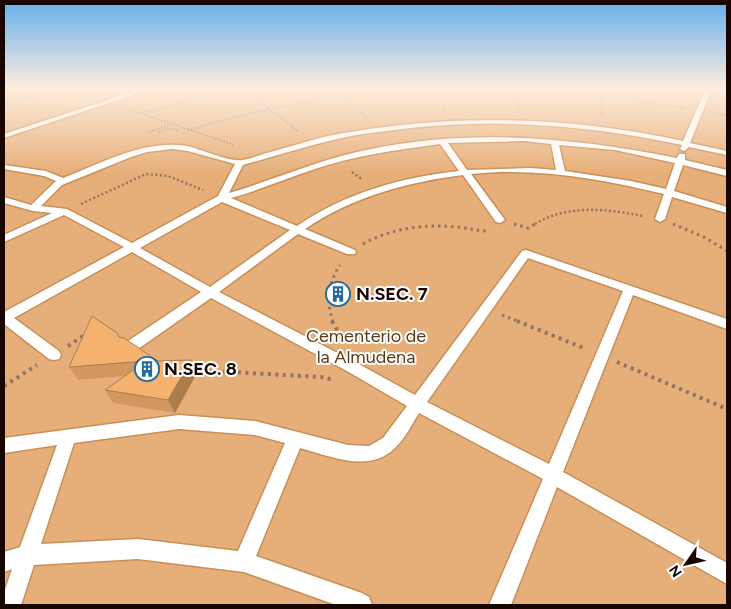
<svg xmlns="http://www.w3.org/2000/svg" width="731" height="609" font-family="Figtree,sans-serif">
	<rect width="100%" height="100%" fill="#fed9b7"/>
	<path fill="#e6ae78" d="M4,88H727V605H4Z"/>
	<g fill="none" stroke-linecap="round" stroke-linejoin="round">
		<defs>
			<path id="service" d="M144,88H154L4,138V134Z
				M700,88L727,90V94L711,91L690,143L727,151V155L689,147L684,151L680,149L682,145C586,124 484,117 387,131C372,133 357,134 342,138C309,145 276,156 243,165L229,193C277,179 322,158 371,149C473,128 576,138 677,158L679,154H685V160L727,170V176L683,165L674,191L727,207V213L672,197L665,219L660,222L655,219L664,194C602,179 535,167 471,174L505,220L500,223L496,222L463,175C407,182 352,197 305,229L355,250L356,252L355,254H347L298,234L219,292L357,363L415,395L522,251L526,250L727,319V329L633,295L563,472L727,563V584L557,487L511,605H489L543,479L419,413C412,424 405,439 395,448C369,474 330,456 300,448L256,556L362,593L369,597L372,605H336L244,572L138,559L34,565L21,605H4V593L12,569L4,572V552L20,547L57,445L4,453V438L179,415L255,421L348,445L369,446L383,438L407,406L347,371L211,298L138,349H128L126,345L128,341L201,292L132,252L14,318L59,351L61,355L59,359L54,360L49,359L4,324V312L124,247L64,215L4,242V235L52,213L33,211L4,203V197L31,205L56,181L44,176L4,169V165L46,171L63,178C102,163 144,139 187,146C201,149 229,162 242,160C250,159 259,155 267,153C293,146 318,137 344,133C457,113 572,117 683,141L705,90ZM525,141L551,144L556,170L531,168L467,170L448,143ZM440,144L459,171C402,177 345,193 297,226L231,198C260,190 287,178 315,169C356,155 398,150 440,144ZM559,145L615,150L675,163L666,189L631,181L565,171ZM172,149L188,151L235,164L218,196L132,243L67,209L41,206L62,185L131,157L147,152ZM222,202L290,230L210,287L140,248ZM528,258L623,291L549,464L427,402ZM179,429L255,435L285,443L238,551L138,539L41,544L74,443Z"/>
		</defs>
		<use href="#service" stroke="#c88f57" stroke-width="3"/>
		<path stroke="#927560" stroke-width="2" stroke-dasharray="1 2" stroke-linecap="butt" d="M4,88L47,106
			M242,88L298,131
			M340,88L367,118
			M432,88L446,110
			M486,88L601,96L684,108
			M602,88V116
			M514,89L519,110
			M4,103L62,88
			M130,110L235,145
			M142,113L241,88
			M715,113L727,116
			M188,130C271,106 353,91 439,88
			M150,132L171,124
			M159,132L169,128L179,131"/>
		<path stroke="#927560" stroke-width="2.5" stroke-dasharray="2 2.5" stroke-linecap="butt" d="M352,172L363,180
			M81,204L146,174L168,176L203,190
			M535,224C567,204 608,209 643,216"/>
		<path stroke="#927560" stroke-width="3" stroke-dasharray="2.5 4" stroke-linecap="butt" d="M514,224L528,228L537,223
			M673,224L704,237L727,251
			M363,244C392,228 424,224 457,227C468,228 477,231 488,231
			M502,315L520,322
			M333,322C326,301 328,284 340,265"/>
		<path stroke="#927560" stroke-width="4" stroke-dasharray="3 4.5" stroke-linecap="butt" d="M332,321L344,342
			M517,321L586,349
			M68,346L86,334
			M617,362L727,409
			M193,370L321,377L334,380
			M4,386L37,365"/>
		<use href="#service" fill="#fff" fill-rule="evenodd"/>
	</g>
	<path fill="#d3985f" d="M119,337L158,361L197,373L175,413L113,403L105,390L124,376L78,380L69,367Z"/>
	<path fill="#ac7c4d" d="M191,360L197,373L175,413L168,400Z"/>
	<path fill="#f5b16e" stroke="#ac7c4d" d="M92,316L117,333L119,337L124,338L158,361L191,360L168,400L105,390L146,361L69,367Z"/>
	<linearGradient id="sky" x2="0" y2="1"><stop stop-color="#64aeec"/><stop offset="0.51" stop-color="#ffeedf"/><stop offset="1" stop-color="#ffeedf" stop-opacity="0"/></linearGradient>
	<rect width="731" height="174" fill="url(#sky)"/>
	<defs>
		<symbol id="building-ring" viewBox="-11 -11 22 22"><circle r="9.5" fill="#fff" stroke="#216a9e" stroke-width="1.5"/><path d="M-4-6H4V6H1V3H-1V6H-4ZM-2.5-4.3h1.7v1.8h-1.7ZM.8-4.3h1.7v1.8H.8ZM-2.5-1h1.7V.8h-1.7ZM.8-1h1.7V.8H.8Z" fill="#216a9e"/></symbol>
	</defs>
	<g fill-rule="evenodd">
		<use href="#building-ring" x="324" y="280" width="28" height="28"/>
		<use href="#building-ring" x="133" y="355" width="28" height="28"/>
	</g>
	<g text-anchor="middle" stroke-width="4" stroke-linejoin="round" paint-order="stroke">
		<g font-size="18" font-weight="bold" fill="#1a0600" stroke="#fff" text-anchor="start">
			<text x="356" y="300">N.SEC. 7</text>
			<text x="164" y="375">N.SEC. 8</text>
		</g>
		<g font-size="18" fill="#5b3915" stroke="#fff">
			<text x="366" y="342">Cementerio de<tspan x="366" dy="21">la Almudena</tspan></text>
		</g>
	</g>
	<rect width="731" height="609" fill="none" stroke="#1a0600" stroke-width="10"/>
	<g transform="translate(686 564) rotate(236)" stroke="#ffffff" stroke-width="4" paint-order="stroke">
	<path d="M0-4L9 19L0 12L-9 19Z" fill="#1a0600"/>
	<text y="-8" font-size="14" font-weight="bold" text-anchor="middle" fill="#1a0600">N</text>
	</g>
</svg>
